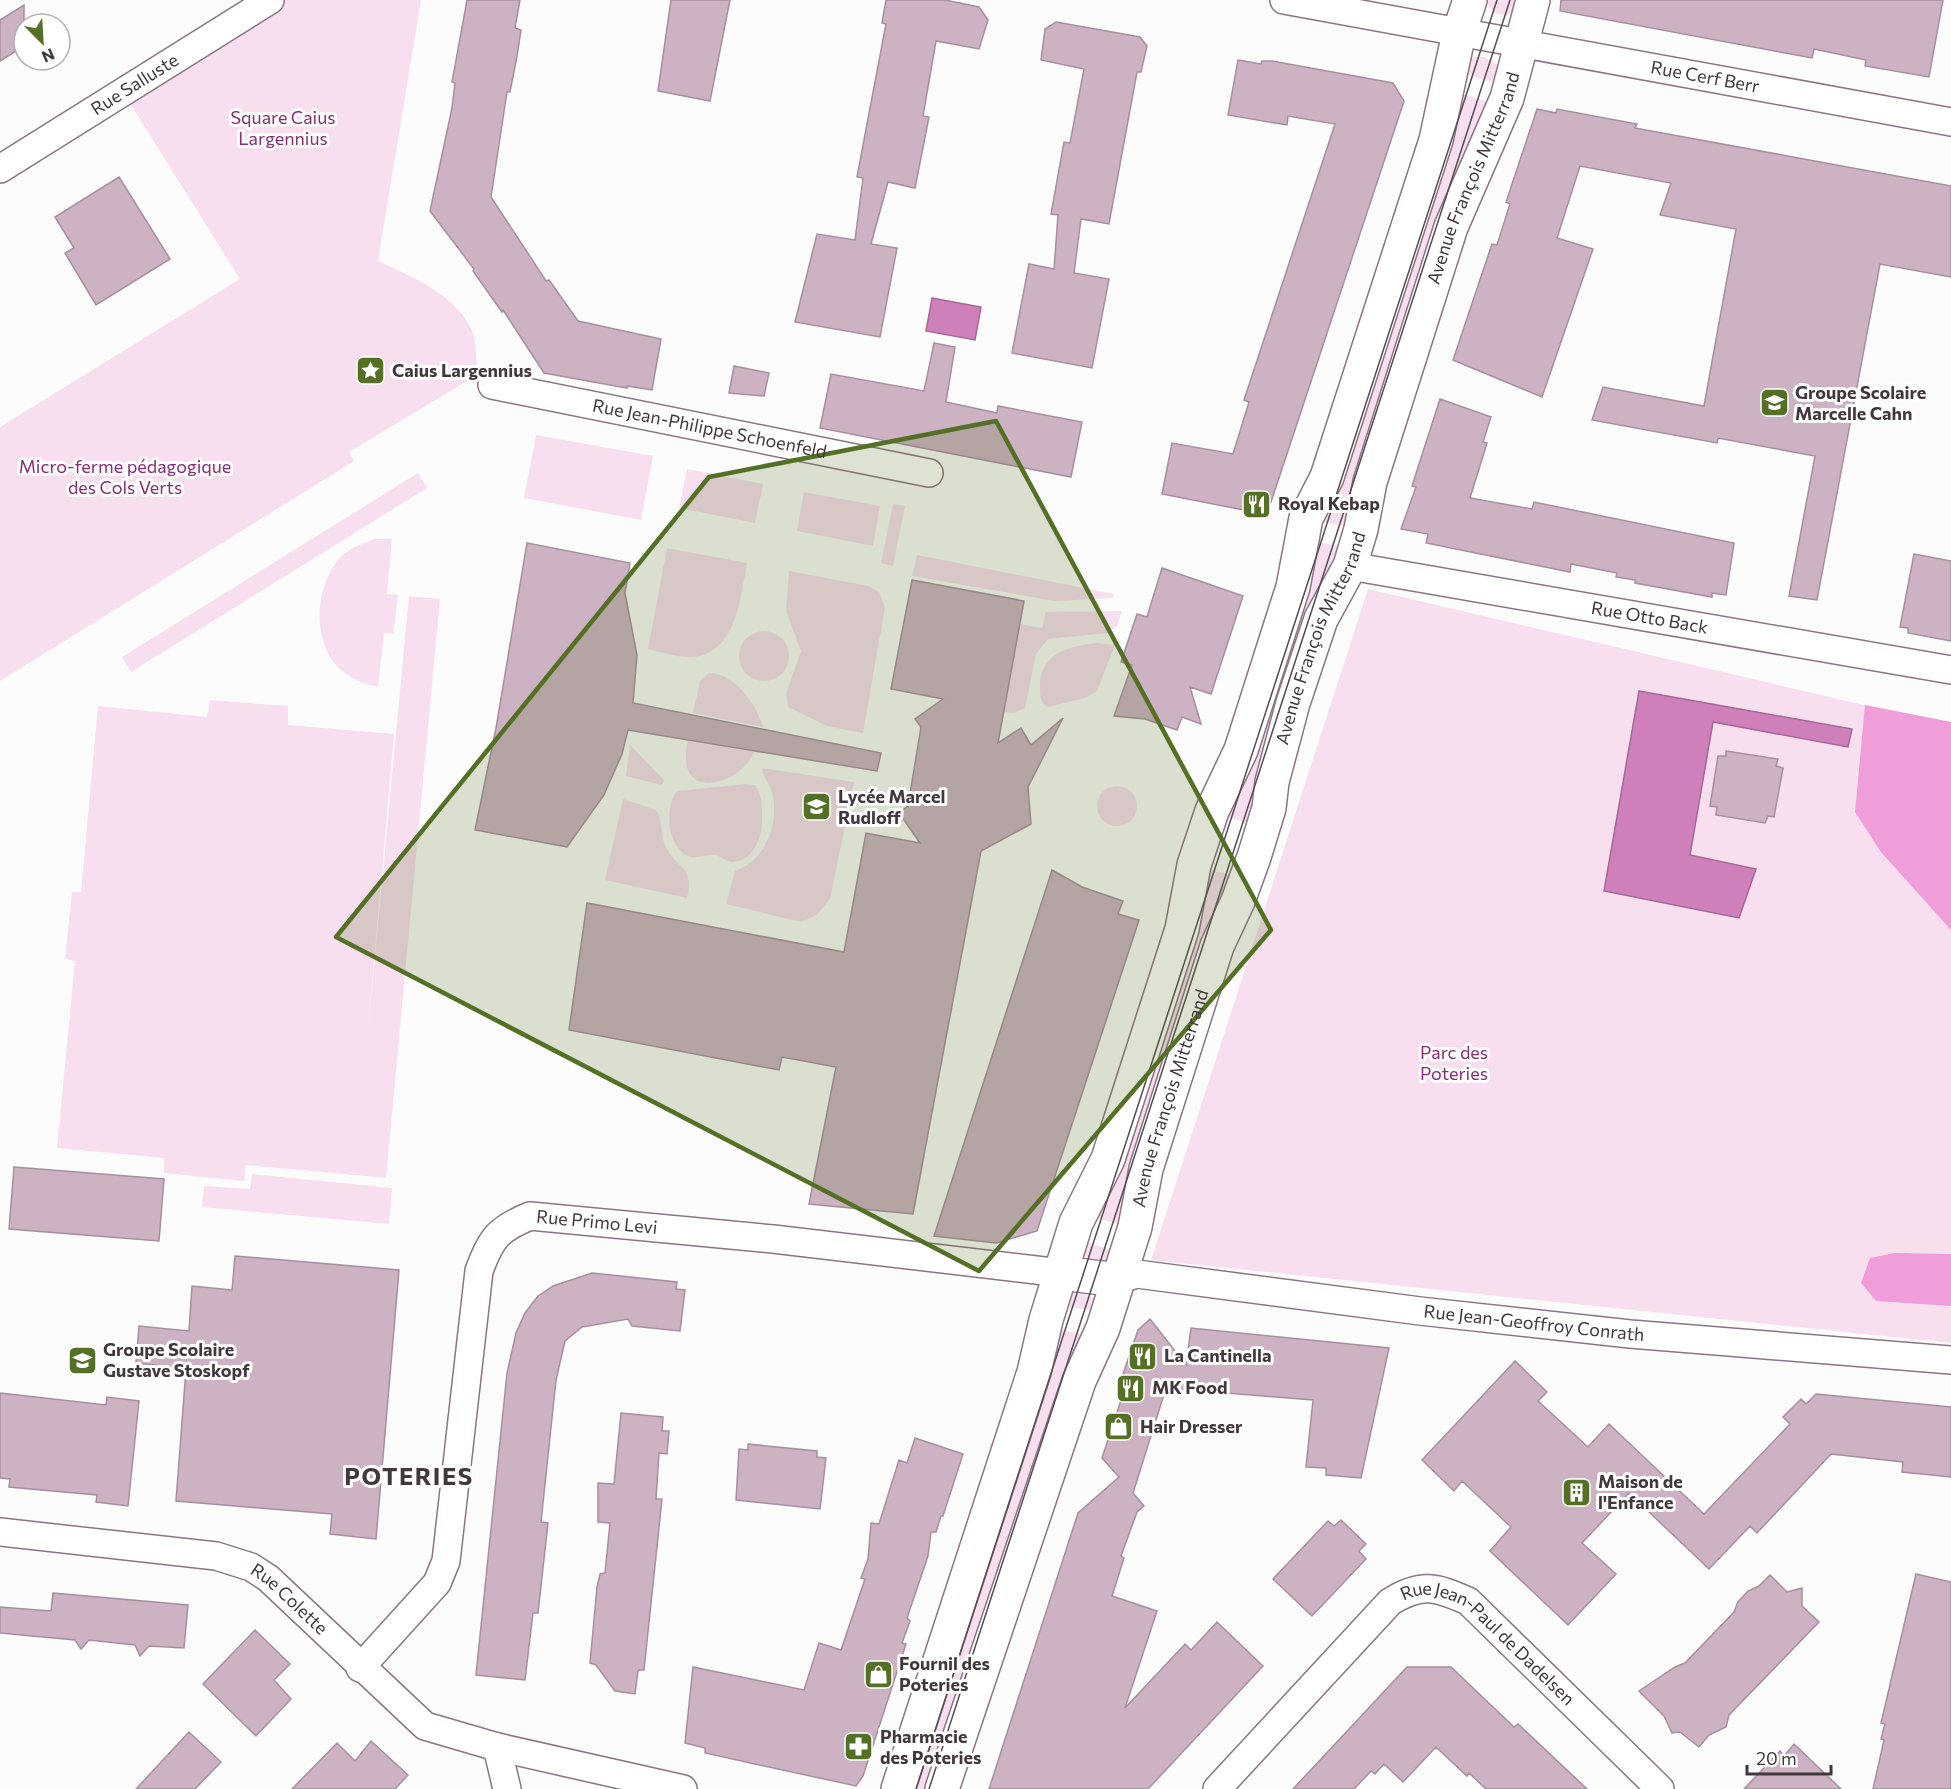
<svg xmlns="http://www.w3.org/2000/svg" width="1951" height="1789" font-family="Commissioner,sans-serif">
	<rect width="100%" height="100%" fill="#fcfcfc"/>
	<path fill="#f8dff0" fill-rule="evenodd" d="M270,0H421L378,261C412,277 458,295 473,333C477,345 476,363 477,375L349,452L354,461L0,681V427L240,279L123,92Z
		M1485,0H1513L1523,3C1514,13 1507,19 1493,12Z
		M1474,57H1485L1499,66L1496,84L1461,72L1469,59Z
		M1454,92L1490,102L1353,528L1314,520Z
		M536,435L653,456L641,520L524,498Z
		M687,469L763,484L755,523L679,508Z
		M418,473L427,488L131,672L122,657Z
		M804,492L880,506L873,546L797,531Z
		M893,504L905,506L893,566L881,563Z
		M374,539H392L387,594L398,595L393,634L384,633L378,687C362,683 348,678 337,666C310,637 316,579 344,554C352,547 364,543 374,539Z
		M1310,540L1347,548L1256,826L1220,814Z
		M667,548L747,563C740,600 736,660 685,657C673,656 660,652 648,649Z
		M917,555L1114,594L1113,598L1055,601L912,576Z
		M789,571L869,586L879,592L885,607L863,733L827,726L788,707L786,694L801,651L786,611Z
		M1368,589L1881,709L1951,722V1343L1151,1260ZM1639,691L1847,747L1713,722L1690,855Z
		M409,596L440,599L386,1178L246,1165L244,1181L164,1173V1158L57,1148L75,961L65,959L72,892H81L98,706L207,717L210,700L288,706V725L394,734L368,1030Z
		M1122,611L1117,626L1108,633L1048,639L1036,654L1025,708L1014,713L1004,712L1020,624L1042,628L1046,612Z
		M739 656a25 25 0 1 1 50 0a25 25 0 1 1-50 0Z
		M1097,643L1115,645L1097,691L1085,698L1048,707L1044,705C1040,700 1040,694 1040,687C1039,653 1070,646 1097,643Z
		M709,673C735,673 756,704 763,727L693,713L700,681Z
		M688,741L754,752C738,789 673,801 688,741Z
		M630,745L664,780L663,783L661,785L626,776Z
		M762,768L854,782L830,899L817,915L801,922L726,904L735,871C767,860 781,820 771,789C768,781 762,776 762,768Z
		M746,784L755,785C763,796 762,808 762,821C762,838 753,861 733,862C726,862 722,857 716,855C706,853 697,860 688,856C667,846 664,807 677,791Z
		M1097 806a20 20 0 1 1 40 0a20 20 0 1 1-40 0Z
		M623,799L654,809L658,813C662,823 661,835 665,845C676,870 695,865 687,898L605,880Z
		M1203,867L1238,878L1125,1227L1089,1215Z
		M252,1174L392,1188L389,1224L202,1207L204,1186L250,1189Z
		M1080,1240L1119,1253L1108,1262H1093L1083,1254Z
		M1084,1294L1095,1299L1099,1311L1058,1306L1068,1295Z
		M1053,1329L1091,1335L939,1789H905Z"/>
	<path fill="#f09ed9" d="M1865,705L1951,722V930L1881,852L1855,812Z
		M1895,1253L1951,1254V1306L1876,1301L1861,1283L1870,1258Z"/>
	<path fill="#cf7fba" stroke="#a56995" stroke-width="1.5" d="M932,298L981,307L975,340L926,331Z
		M1639,691L1852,729L1848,747L1713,722L1690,855L1756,869L1739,918L1604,891Z"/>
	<path fill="#ccb2c3" stroke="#a88fa0" stroke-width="1.5" d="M467,0H520L515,28L521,30L517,56L510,92H507L491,197L546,281L549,280L578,321L661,339L652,390L627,386V388L544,373L503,310L502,312L473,271L474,269L430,211L452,108L455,83L452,82Z
		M671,0H730L710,101L658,91Z
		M886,0H945L979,7L988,20L979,49L936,41L923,116L929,117L915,188L888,182L871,244L897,248L880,337L795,322L817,234L855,240L863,178L857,177L886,24L882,23Z
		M1561,0H1943L1929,77L1865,66L1866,60L1814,49L1812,58L1560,11Z
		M24,5V46L0,61V20Z
		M1056,22L1140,37L1147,46L1141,72H1137L1109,224L1081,219L1074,273L1109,279L1092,368L1012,353L1029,264L1054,269L1058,215L1051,214L1064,142L1070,143L1084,69L1041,60L1045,29Z
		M1238,60L1261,64L1262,61H1272L1393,83L1404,101L1270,505L1259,513L1162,494L1172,443L1233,454L1249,402L1244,400L1335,124L1288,116L1287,125L1228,115Z
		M1537,109L1556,113L1557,109L1637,124L1635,128L1951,186V277L1880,264L1817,600L1789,596L1815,456L1718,438L1717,443L1592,420L1603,387L1704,406L1736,229L1660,215L1671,183L1580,166L1557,238L1593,249L1542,397L1453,360L1492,244L1497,245L1510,204L1506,202Z
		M119,177L170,259L96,305L65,253L74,248L55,217Z
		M934,343L955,347L946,402L997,413L998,406L1082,422L1071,477L820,428L831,374L924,391Z
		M734,366L769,373L764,396L729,393Z
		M1440,399L1491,417L1483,442L1487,443L1470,498L1532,509L1534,502L1734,543L1726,595L1712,593V597L1635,583V580L1616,577L1617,573L1571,564L1570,572L1426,543L1428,534L1401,529L1416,487L1412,486Z
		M527,543L630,563L625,593L637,655L633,703L881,753L877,771L628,730L622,754L604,795L567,847L475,830L496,728Z
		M1914,554L1951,561V641L1908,633V628L1900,627Z
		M1162,568L1243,596L1211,694L1190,687L1201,724L1182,717L1177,730L1145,719L1114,716L1132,665L1121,662L1137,614L1147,617Z
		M912,580L1024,601L998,743L1021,728L1031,745L1063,718L1028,787L1031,824L981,851L913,1214L809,1204L836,1067L782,1057L779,1070L569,1030L587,903L844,952L866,833L920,843L899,813L908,806L921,727L915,719L943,699L891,689Z
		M1726,751L1778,759L1776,766L1783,768L1774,817L1768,816L1765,823L1716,815L1717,807L1710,806L1718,756H1726Z
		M1052,870L1082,887L1123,901L1118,914L1139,920L1037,1231L996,1243L934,1236Z
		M14,1167L164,1179L159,1241L9,1229Z
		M235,1256L399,1270L376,1539L330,1534L332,1514L176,1501L186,1369L136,1363L139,1326L189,1331L192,1286L232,1290Z
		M592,1273L677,1282L676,1289L685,1290L680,1331L632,1326L628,1319L582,1327L565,1341L556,1380L541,1522L548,1523L538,1613H533L525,1680L476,1675L507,1373L516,1333L525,1313L538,1296L553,1286Z
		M1150,1319L1186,1365L1191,1328L1389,1348L1361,1478L1326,1475V1468L1306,1467L1313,1400L1166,1388L1133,1493L1144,1506L1137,1512L1121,1556L1124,1558L1112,1596L1157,1611L1125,1708L1185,1644L1191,1650L1217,1622L1263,1666L1148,1789H989L1078,1513L1119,1477L1102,1458L1126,1385L1120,1383L1138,1330Z
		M1515,1361L1547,1392L1538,1401L1588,1447L1609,1424L1704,1514L1790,1424L1783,1417L1801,1399L1806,1404L1816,1394L1951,1407V1477L1902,1472L1903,1462L1831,1454L1757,1533L1750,1526L1709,1569L1629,1493L1582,1543L1616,1574L1568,1625L1490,1551L1511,1527L1462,1481L1454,1491L1422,1460Z
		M0,1393L106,1405L107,1397L139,1401L128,1506L96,1502L97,1495L9,1487L10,1479L0,1478Z
		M621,1413L663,1417L662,1431H669L667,1454L659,1453L656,1499H662L644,1670H638L635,1694L615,1691L596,1665L590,1663L597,1587L600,1574L605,1573L610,1523L598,1522V1483L614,1484Z
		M915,1438L963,1454L943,1516H941L936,1532H931L928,1556L907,1618L910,1621L902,1643L906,1644L863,1776L856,1786L705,1753V1748L685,1743L693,1667L804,1690L819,1643L841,1650L865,1579L861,1578L868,1559L871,1523L879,1524L899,1460L907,1463Z
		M748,1444L817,1451V1457L826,1458L820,1509L736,1500L739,1449L748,1450Z
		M1341,1520L1366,1544L1359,1551L1366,1559L1312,1616L1273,1579L1328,1521L1334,1526Z
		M1916,1574L1951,1582V1789H1873L1884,1740L1881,1739L1885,1724L1881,1723Z
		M1770,1575L1787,1592L1802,1588V1606L1819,1622L1729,1715L1726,1727L1709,1735L1699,1747L1680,1732L1672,1733L1664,1716L1639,1691L1675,1667L1685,1663L1734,1612L1738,1602L1748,1591L1759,1586Z
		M53,1593L188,1605L184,1648L149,1646L140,1656L135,1645L89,1640L81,1649L75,1640L0,1633V1607L51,1611Z
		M255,1630L290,1664L274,1680L291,1699L256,1736L203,1684Z
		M1407,1667H1451L1514,1727L1518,1724L1587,1789H1486L1469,1773L1467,1776L1436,1747L1403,1782L1384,1764L1375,1774L1371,1771L1354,1789H1293Z
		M189,1732L221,1762L195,1789H136Z
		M371,1741L408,1775L395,1789H292L337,1743L355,1761Z
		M1794,1744L1841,1789H1744L1780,1751L1784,1756Z"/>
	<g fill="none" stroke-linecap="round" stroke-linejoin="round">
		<defs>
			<g id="minor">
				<path id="s1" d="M1284,0L1951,122"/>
				<path id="s2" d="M0,169L270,0"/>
				<path id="s3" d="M492,385L929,473"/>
				<path id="s4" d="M1350,566L1951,670"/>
				<path id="s5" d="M1118,1280L1137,1274L1420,1311L1630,1334L1951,1360"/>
				<path id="s6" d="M0,1532L216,1556L251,1567L268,1578L425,1726L497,1747L507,1789"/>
				<path id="s7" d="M360,1668L437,1583L446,1561L479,1271C491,1238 498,1229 530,1216L773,1239L1061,1273"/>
				<path d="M497,1747L683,1789"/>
				<path id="s8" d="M1217,1789L1390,1602C1421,1582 1436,1587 1468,1601L1660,1789"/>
			</g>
			<g id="tertiary">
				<path d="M1061,1273L1118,1280"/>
				<path d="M898,1789L1034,1372L1046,1320L1076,1223L1108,1159L1182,929L1194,865L1212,811L1241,750L1293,587L1306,518L1327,477L1436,140L1459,33L1470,0"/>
				<path id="s9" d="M942,1789L1079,1381L1103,1328L1135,1227L1146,1169L1217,946L1238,901L1254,857L1269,808L1272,782L1293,703L1321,619L1350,566L1361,529L1370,482L1451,227L1507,98L1533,0"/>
			</g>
		</defs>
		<use href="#minor" stroke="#8c7484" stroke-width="30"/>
		<use href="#tertiary" stroke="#8c7484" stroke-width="36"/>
		<use href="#minor" stroke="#fff" stroke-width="27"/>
		<use href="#tertiary" stroke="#fff" stroke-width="33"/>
		<path stroke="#564c52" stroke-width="1.5" d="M916,1789L1497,0
			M929,1789L1510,0"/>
	</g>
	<path fill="#547025" fill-opacity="0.2" stroke="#547025" stroke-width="4.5" stroke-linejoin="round" d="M996,421L1271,930L979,1271L336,937L709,477Z"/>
	<defs>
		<symbol id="sight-square" viewBox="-11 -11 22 22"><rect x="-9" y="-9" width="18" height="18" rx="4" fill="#547025" stroke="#fff"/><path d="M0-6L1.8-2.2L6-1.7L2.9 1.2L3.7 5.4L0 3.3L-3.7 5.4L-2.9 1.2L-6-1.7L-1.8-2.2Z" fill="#fff"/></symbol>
		<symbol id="school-square" viewBox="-11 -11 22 22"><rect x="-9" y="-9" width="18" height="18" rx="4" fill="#547025" stroke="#fff"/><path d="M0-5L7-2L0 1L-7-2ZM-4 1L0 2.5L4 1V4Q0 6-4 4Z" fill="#fff"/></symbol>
		<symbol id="restaurant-square" viewBox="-11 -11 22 22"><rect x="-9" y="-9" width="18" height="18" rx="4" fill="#547025" stroke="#fff"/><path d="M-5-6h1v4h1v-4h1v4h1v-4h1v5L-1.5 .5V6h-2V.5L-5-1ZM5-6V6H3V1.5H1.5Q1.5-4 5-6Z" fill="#fff"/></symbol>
		<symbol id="shop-square" viewBox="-11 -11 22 22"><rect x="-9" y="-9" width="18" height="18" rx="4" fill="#547025" stroke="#fff"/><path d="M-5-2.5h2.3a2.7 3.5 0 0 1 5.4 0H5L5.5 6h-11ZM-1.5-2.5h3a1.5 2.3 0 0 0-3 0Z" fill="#fff"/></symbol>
		<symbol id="building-square" viewBox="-11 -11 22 22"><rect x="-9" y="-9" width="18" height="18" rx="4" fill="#547025" stroke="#fff"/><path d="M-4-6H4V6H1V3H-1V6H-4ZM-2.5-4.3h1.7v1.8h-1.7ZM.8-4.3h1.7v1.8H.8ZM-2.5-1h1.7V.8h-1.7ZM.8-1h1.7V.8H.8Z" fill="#fff"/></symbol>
		<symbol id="pharmacy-square" viewBox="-11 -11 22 22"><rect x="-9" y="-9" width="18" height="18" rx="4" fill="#547025" stroke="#fff"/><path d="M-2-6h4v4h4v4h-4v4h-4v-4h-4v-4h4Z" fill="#fff"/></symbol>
	</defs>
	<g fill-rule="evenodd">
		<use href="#sight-square" x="354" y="354" width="33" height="33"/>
		<use href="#school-square" x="1758" y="386" width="33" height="33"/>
		<use href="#restaurant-square" x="1240" y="488" width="33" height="33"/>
		<use href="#school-square" x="800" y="790" width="33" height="33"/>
		<use href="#restaurant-square" x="1126" y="1340" width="33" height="33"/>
		<use href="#school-square" x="66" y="1344" width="33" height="33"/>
		<use href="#restaurant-square" x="1114" y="1372" width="33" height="33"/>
		<use href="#shop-square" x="1102" y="1410" width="33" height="33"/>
		<use href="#building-square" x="1560" y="1476" width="33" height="33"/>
		<use href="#shop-square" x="862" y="1658" width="33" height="33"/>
		<use href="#pharmacy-square" x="842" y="1730" width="33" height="33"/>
	</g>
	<g text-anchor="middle" stroke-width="6" stroke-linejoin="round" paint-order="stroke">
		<g font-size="18" fill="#42373e" stroke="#fff">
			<text dy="6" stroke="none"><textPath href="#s1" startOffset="428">Rue Cerf Berr</textPath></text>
			<text dy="6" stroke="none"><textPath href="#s2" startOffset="159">Rue Salluste</textPath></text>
			<text dy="6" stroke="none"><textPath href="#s9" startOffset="1700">Avenue François Mitterrand</textPath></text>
			<text dy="6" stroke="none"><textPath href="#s3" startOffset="222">Rue Jean-Philippe Schoenfeld</textPath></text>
			<text dy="6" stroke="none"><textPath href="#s4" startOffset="304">Rue Otto Back</textPath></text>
			<text dy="6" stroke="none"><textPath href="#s9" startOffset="1214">Avenue François Mitterrand</textPath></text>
			<text dy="6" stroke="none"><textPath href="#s9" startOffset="728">Avenue François Mitterrand</textPath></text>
			<text dy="6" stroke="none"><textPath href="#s7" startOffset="576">Rue Primo Levi</textPath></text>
			<text dy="6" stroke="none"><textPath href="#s5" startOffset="420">Rue Jean-Geoffroy Conrath</textPath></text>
			<text dy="6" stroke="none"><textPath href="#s6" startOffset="304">Rue Colette</textPath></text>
			<text dy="6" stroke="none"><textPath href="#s8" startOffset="375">Rue Jean-Paul de Dadelsen</textPath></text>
		</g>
		<g font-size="18" fill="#8a2c76" stroke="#fff">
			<text x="283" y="124">Square Caius<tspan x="283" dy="21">Largennius</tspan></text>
			<text x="125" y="473">Micro-ferme pédagogique<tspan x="125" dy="21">des Cols Verts</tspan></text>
			<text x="1454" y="1059">Parc des<tspan x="1454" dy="21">Poteries</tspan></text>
		</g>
		<g font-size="18" font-weight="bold" fill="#42373e" stroke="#fff" text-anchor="start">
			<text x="392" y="377">Caius Largennius</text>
			<text x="1795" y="399">Groupe Scolaire<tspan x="1795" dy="21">Marcelle Cahn</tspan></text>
			<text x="1278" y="510">Royal Kebap</text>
			<text x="838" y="803">Lycée Marcel<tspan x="838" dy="21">Rudloff</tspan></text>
			<text x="103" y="1356">Groupe Scolaire<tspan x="103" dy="21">Gustave Stoskopf</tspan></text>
			<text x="1164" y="1362">La Cantinella</text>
			<text x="1152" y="1394">MK Food</text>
			<text x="1140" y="1433">Hair Dresser</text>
			<text x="1598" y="1488">Maison de<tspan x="1598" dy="21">l'Enfance</tspan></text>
			<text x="899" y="1670">Fournil des<tspan x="899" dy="21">Poteries</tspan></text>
			<text x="880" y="1743">Pharmacie<tspan x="880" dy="21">des Poteries</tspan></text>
		</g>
		<g font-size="24" font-weight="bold" letter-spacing="1.5" fill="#42373e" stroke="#fff">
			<text x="409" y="1485">POTERIES</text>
		</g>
	</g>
	<g transform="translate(42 42) rotate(156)"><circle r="28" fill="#ffffff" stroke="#b3afb2" stroke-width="1.5"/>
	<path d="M0-4.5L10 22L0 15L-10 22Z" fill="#547025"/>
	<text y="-9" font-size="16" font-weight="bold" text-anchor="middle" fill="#42373e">N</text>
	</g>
	<path d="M1747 1765v9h84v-9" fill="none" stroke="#42373e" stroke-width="3"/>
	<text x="1756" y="1765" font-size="18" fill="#42373e" stroke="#ffffff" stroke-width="4.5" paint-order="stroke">20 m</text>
</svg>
